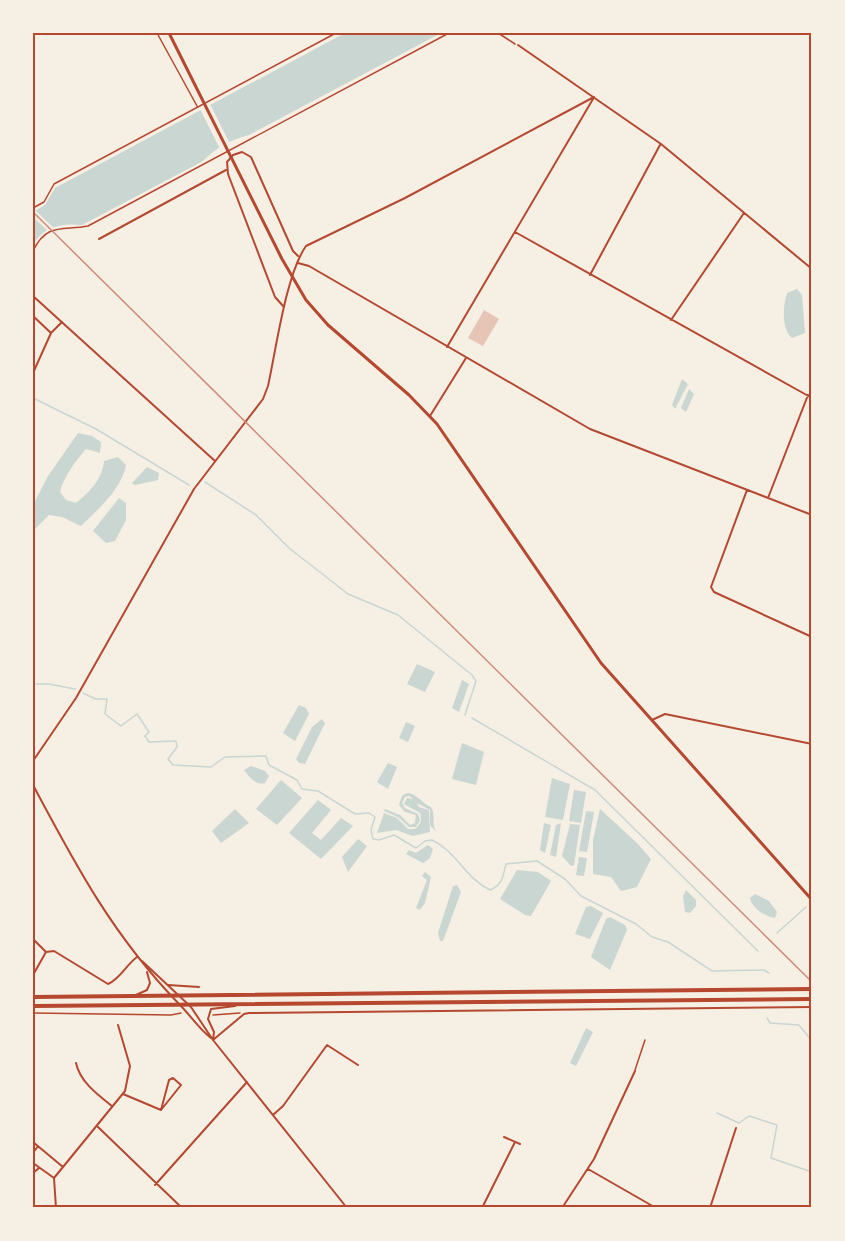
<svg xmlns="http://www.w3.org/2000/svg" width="845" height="1241" font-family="'Fira Sans Condensed',sans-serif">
	<rect width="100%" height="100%" fill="#f6efe4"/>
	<path fill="#c9d6d2" d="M345,33H441L249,135C230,140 217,147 203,161L82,225C63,223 43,226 33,245V212L45,205L55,188Z
		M797,289L802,295L805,333L792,338C781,329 783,305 787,293Z
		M682,379L688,384L675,409L672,405Z
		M689,389L694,394L686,412L681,408Z
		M78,433L92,436L101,442L100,453L86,449C76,460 63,478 60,492L66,500L76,503C89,493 103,478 104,461L118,457L126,465C122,489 97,510 81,526L62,517L49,515L33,531V505L48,476Z
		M147,467L159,473L158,480L135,485L132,483Z
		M119,498L126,503V520L115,541L106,543L93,531Z
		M417,664L435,672L425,692L407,684Z
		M462,680L469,684L459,712L452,708Z
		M299,705L306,708L309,714L295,741L283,733Z
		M322,719L325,723L305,764L299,763L296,759L312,727Z
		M406,722L415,726L408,742L399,738Z
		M462,743L484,752L476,785L452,779Z
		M388,763L397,767L388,789L377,782Z
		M251,766L265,771L269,776L265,783C257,786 249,777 244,770Z
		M552,778L570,784L563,820L545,817Z
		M281,780L302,798L277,825L256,809Z
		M574,790L586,792L581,823L569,821Z
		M407,793C417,793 421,803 431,807C436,815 431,823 436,832L430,825V810L417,803L419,807L429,810L430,832L413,836L396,830L377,833L384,813L397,818L408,829H415C421,824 422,820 420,813L404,804L407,798L413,799L410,796L405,797L402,803L405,808L418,814L420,820L416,827H409L398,817L384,811L385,809L400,815L410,825L415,823L416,815L405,812L399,805L402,796Z
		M318,800L331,810L312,833L321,840L341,818L353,826L321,859L289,833Z
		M235,809L249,823L221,843L212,831Z
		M600,809L638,844L651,859L637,887L621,891L611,877L593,874V840Z
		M586,811L594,812L587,852L579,851Z
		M544,823L551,825L545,853L540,850Z
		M561,823L556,857L550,855L556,825Z
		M570,824L580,825L574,865L571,866L562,856Z
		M358,839L367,846L348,872L342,857Z
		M428,845L433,849L430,858L423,863L406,854L409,850L416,853Z
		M579,857L587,858L584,876L576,875Z
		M517,870L538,872L551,881L531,916L525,915L500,899Z
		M425,872L431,877L425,903L420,910L416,908L427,880L422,876Z
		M457,885L461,892L443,941H440L438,933L453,886Z
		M686,890L696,900V906L690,913L685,912L683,896Z
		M755,894L769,901L777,912L775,918C765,917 752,908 750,898Z
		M591,906L603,913L590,939L575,934L586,907Z
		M610,917L625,925L627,930L610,970L591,957L606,919Z
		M586,1028L593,1032L576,1066L570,1063Z"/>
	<path fill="#f6efe4" d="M209,102L230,144L220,149L199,107Z
		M33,208L56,230L50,233L33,217Z"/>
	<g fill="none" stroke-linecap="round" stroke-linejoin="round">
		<path stroke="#c9d6d2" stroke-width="1.5" d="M33,398L96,429L189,485
			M205,482L256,515L289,548L348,594L398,615L472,675L476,681L465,715
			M33,684H49L75,689
			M83,693L96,699H107L105,714L121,726L137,714L149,732L145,736L149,742L176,741L177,747L168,759L173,765L211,767L225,757L266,756L269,765L297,780L302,789L318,791L355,814L369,813L375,817L371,830L373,839L379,840L394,835L416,848L425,841L432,840C456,851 465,878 490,890C503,885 503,875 506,864L537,861L565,879L581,896L636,924L652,937L668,942L712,971L764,970L769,973
			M472,718L595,790L758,951
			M777,933L806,907
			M767,1018L770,1023L799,1025L812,1041
			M717,1113L739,1123L749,1116L777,1125L771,1158L812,1172"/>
	</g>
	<path fill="#e6c5b7" d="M484,310L499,319L483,346L468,338Z"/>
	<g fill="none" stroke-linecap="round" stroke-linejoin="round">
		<path stroke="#b5482f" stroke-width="1.5" d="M498,33L515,44
			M33,1013L171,1015L181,1013
			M213,1015L240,1013"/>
		<path stroke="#b5482f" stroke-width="1.5" d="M157,33L197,106
			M33,208L44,202L54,184L336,33
			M33,251C47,222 63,231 88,226L449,33
			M635,1070L645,1040"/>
		<path stroke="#b5482f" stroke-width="2" d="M518,45L661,144L812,269
			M515,232L812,398
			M99,239L226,170
			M298,263L309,266L590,429L812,515
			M590,275L660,145
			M33,296L215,461
			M284,307L275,297L228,174L227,162L233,155L242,152L251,157L293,251L298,256
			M33,316L51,333
			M671,320L744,213
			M447,347L593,99
			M33,373L51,333L62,322
			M430,416L466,358
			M747,490L711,587L714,592L812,637
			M768,498L808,395
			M652,720L665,714L812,744
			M33,761L76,698L194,489L263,399L268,386C276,350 286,274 306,246L405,198L594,97
			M33,785C77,868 114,937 180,1005C191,1016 199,1029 211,1038
			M33,939L46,952
			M142,961L191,1007L213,1040L347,1208
			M33,975L46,952L54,951L108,984C120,979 126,965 137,957
			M168,985L199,987
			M136,995L147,990L150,983L147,972
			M213,1040L244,1014L249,1013L812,1007
			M213,1040L214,1032L208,1019L211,1009L235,1006
			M76,1063C80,1082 98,1095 112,1106
			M123,1094L161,1110L181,1085L173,1078L169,1080L161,1110
			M273,1115L283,1106L327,1045L358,1065
			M98,1127L182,1208
			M504,1137L520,1144
			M33,1142L63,1167
			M33,1153L38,1146
			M33,1163L54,1178
			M588,1169L656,1208
			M33,1173L39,1168
			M155,1185L247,1082
			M56,1208L54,1178L125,1091L130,1066L118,1025
			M482,1208L515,1142
			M562,1208L594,1159L635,1071
			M710,1208L736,1128"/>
		<path stroke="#b5482f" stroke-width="3" d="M169,33L282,259L306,300L328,325L409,395L437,424L601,663L812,900"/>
		<path stroke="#b5482f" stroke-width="4" d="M33,997L812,989
			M33,1006L812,999"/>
		<path stroke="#cf8b77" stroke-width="1.5" d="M33,212L812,982"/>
	</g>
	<rect width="845" height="1241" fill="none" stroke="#f6efe4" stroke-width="69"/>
	<rect x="34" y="34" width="776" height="1172" fill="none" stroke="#b5482f" stroke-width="2"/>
</svg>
